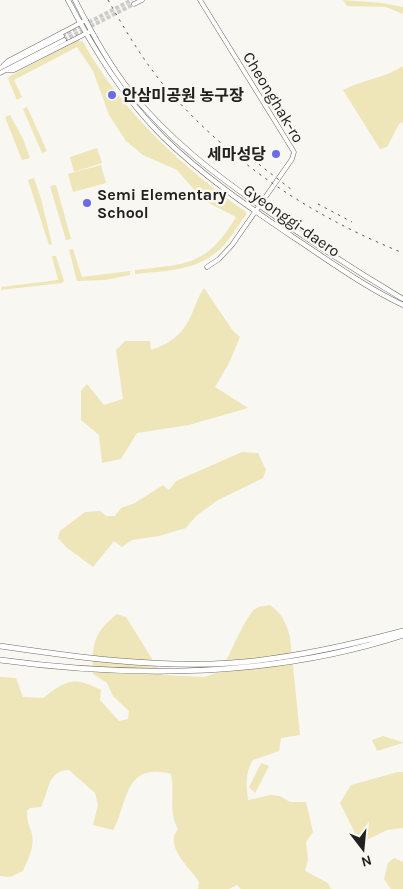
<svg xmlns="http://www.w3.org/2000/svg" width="403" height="889" font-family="Karla,'Noto Sans KR',sans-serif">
	<rect width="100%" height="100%" fill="#f8f7f2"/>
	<path fill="#eee5b8" d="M343,0L382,3L403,7V14L386,7L347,6Z
		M78,40L83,42C121,111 182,167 246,212V215C237,226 230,240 220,249C197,271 165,271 135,274V270C187,264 207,266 236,217L203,200L177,170L143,155L126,141L109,115L93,71L77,47L14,80L22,97L17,100L8,79L10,76Z
		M403,66V122L399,124L387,147L380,149L343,90C362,80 385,78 403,66Z
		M27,107L47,151L42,153L23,109Z
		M10,115L23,139L30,158L22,160L5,117Z
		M97,148L102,163L74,172L70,157Z
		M101,165L106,183L73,192L68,174Z
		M34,178L41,199L52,244L49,245L28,180Z
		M56,185L71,239L66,240L50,186Z
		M73,249L82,277L130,271V275L105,280L77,281L69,250Z
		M52,256H56L64,281L62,283L1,290V287L58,280Z
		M204,288L233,331L240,337L229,363L215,387L248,408L189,425L137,433L121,459L102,463L99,435L81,420V391L87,384L104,405L123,399L116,350L125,341H150L151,350C169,344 181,336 190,318C195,308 197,298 204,288Z
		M242,452L258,453L266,470L263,478L218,500L196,516L186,528L159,536L132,540L122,547L114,541L93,567L66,547L58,538L60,531L85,512L100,511L106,516H115L121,508L135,503L163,485L169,490L176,481Z
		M270,605C282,614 286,622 290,637L300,735L281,738L279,751L253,760C245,773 246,785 248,800L270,795L280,796L290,802H306L313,832L306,842L308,860L305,871L328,883L331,889H241L237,885L229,889H198L199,882C191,869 171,853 174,836C175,833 177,831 178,829C168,812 175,792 171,774C167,772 164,773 159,772C124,768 126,809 113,830L93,825L98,805L95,793L69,770C47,770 49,792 41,807L30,808L27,811C27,820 28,823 31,831C36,844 28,860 23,871L10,877L0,876V677L16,678L23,697L43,698C67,680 73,676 101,690L100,700L119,721L128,719L129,711L113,696L107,683L93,674C92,645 93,633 117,614L126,617L162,675L205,677L221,671C229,657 245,617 255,609C258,606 265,606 270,605Z
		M383,736L402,742L403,743L377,751L372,740Z
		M261,763L269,766L255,793L249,787Z
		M398,772H403V828L387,830L360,843L340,803L351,785Z
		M394,858L403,862V889H391L384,879L388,863Z"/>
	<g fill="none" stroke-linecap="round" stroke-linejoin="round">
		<path stroke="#cdccc8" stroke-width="4" stroke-dasharray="4 2" stroke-linecap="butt" d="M62,36L132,0
			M64,40L134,4"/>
		<defs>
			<path id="secondary" d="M200,0L294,152L292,159L232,245L219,259L207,267
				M134,4L142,0
				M3,66L8,61L86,20
				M0,68L62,36
				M6,70H14L91,31
				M0,73L64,40"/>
			<path id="primary" d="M68,0C94,50 123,97 163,137C203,176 250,208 296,239C331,262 365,287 403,305
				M75,0C91,32 108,63 130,91C169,140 216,175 266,210C311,242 356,271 403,299"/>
			<path id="motorway" d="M0,646C75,657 155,668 231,663C289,659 347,646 403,631
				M0,660C133,678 274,677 403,635"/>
		</defs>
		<use href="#secondary" stroke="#6c6b67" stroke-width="5"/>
		<use href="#primary" stroke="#6c6b67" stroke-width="5.5"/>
		<use href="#motorway" stroke="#6c6b67" stroke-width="6"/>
		<use href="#secondary" stroke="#fff" stroke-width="4"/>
		<use href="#primary" stroke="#fff" stroke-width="4.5"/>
		<use href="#motorway" stroke="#fff" stroke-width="5"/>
		<path stroke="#595956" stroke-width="1" stroke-dasharray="2.5 5" stroke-linecap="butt" d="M108,0C124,28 141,57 162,83C228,161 309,215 403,253
			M247,155L292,190
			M318,204L352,222"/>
	</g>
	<g fill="#686ce5" stroke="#f8f7f2" stroke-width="2">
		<circle cx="112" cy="95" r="5"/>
		<circle cx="276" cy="154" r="5"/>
		<circle cx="87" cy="203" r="5"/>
	</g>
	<g text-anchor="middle" stroke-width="5" stroke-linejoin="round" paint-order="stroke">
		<g font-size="16" font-weight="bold" fill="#21211f" stroke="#f8f7f2" text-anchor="start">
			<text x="122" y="101">안삼미공원 농구장</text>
			<text x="266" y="160" text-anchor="end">세마성당</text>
			<text x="97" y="200">Semi Elementary<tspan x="97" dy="18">School</tspan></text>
		</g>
		<g font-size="16" fill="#21211f" stroke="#f8f7f2">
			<text transform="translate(274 97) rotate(59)" y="6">Cheonghak-ro</text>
			<text transform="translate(292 220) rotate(35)" y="6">Gyeonggi-daero</text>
		</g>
	</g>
	<g transform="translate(363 849) rotate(164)" stroke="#f8f7f2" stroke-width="4" paint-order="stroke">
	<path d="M0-4L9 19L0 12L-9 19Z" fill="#21211f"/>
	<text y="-8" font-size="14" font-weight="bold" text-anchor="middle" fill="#21211f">N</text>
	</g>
</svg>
